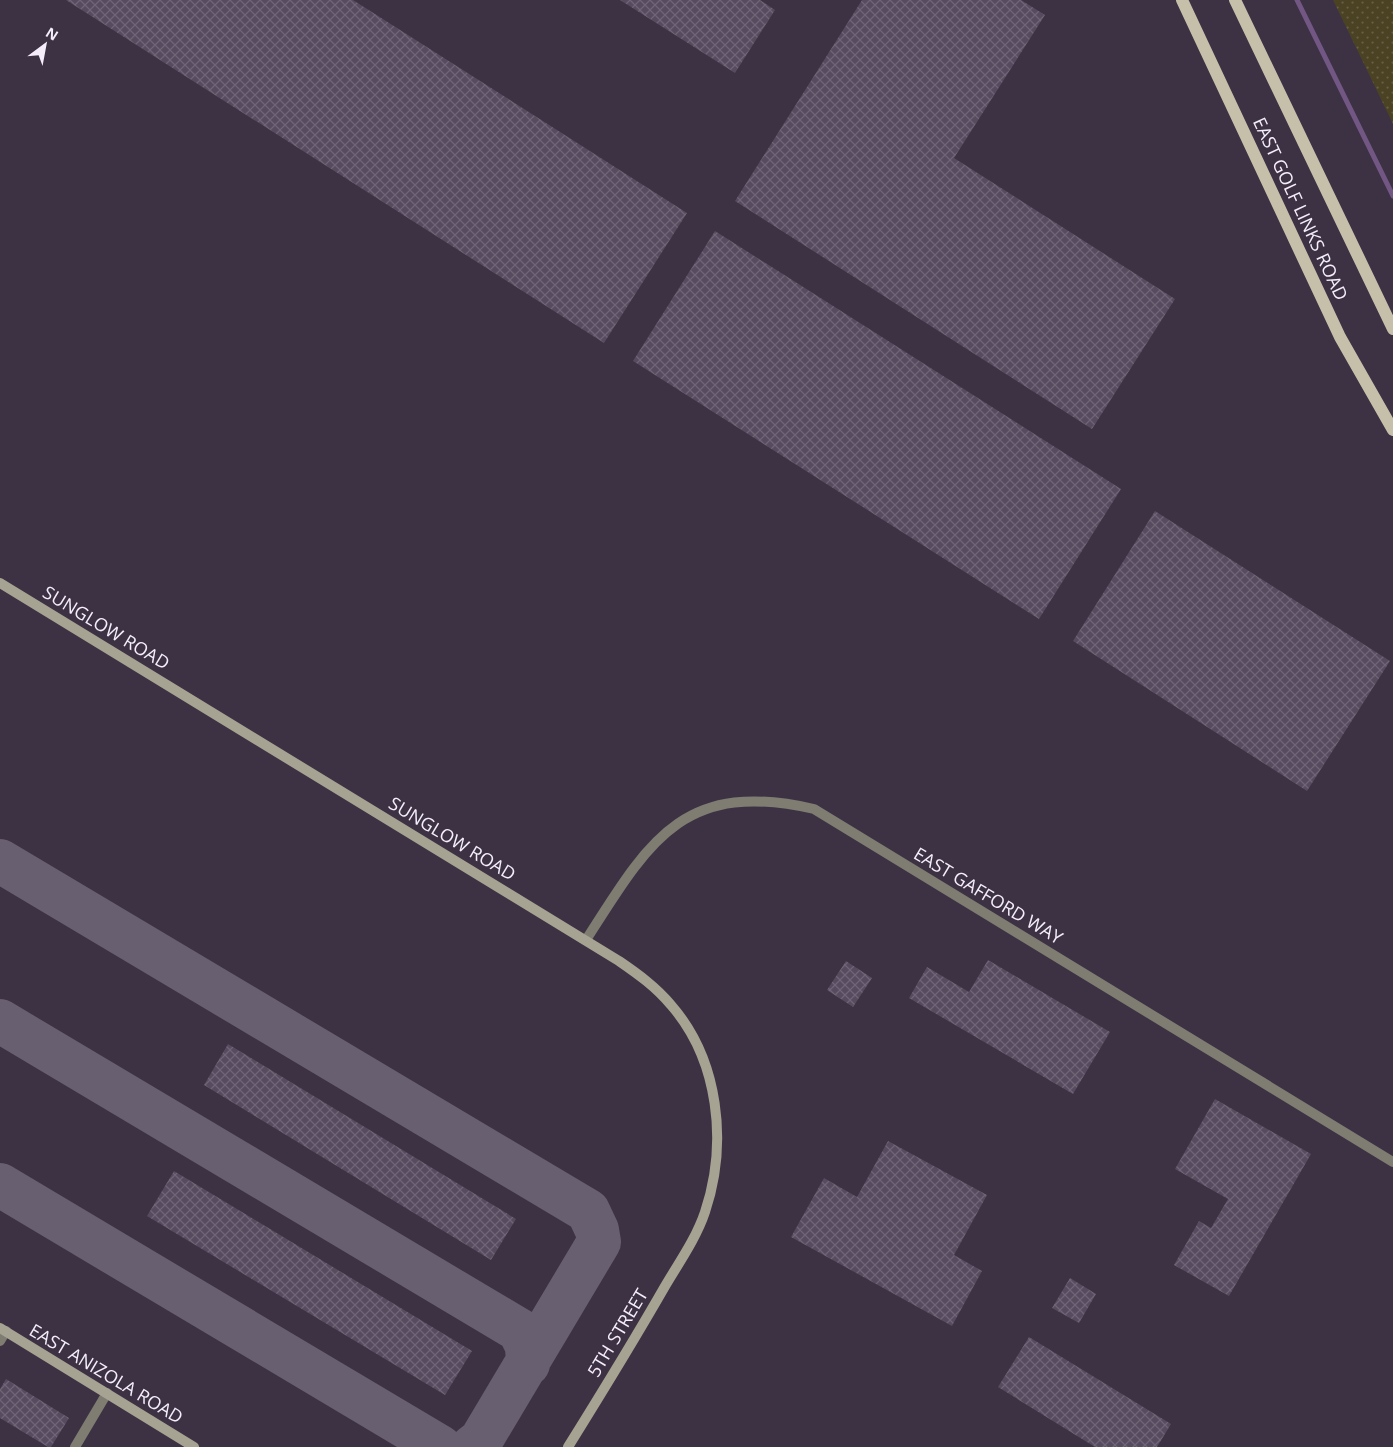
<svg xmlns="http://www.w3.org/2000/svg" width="1393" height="1447" font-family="'Open Sans',sans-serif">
	<defs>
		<pattern id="grass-dots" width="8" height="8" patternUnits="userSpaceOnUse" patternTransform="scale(1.25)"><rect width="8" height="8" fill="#4b4224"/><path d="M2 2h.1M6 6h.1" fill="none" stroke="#665e45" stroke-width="1.8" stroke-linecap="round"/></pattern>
		<pattern id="building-cross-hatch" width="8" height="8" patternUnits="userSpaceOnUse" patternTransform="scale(1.25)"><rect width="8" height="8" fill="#564b5f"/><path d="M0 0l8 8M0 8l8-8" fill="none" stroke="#6f6577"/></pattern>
	</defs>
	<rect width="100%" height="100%" fill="#3c3244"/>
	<path fill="url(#grass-dots)" d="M1333,0H1393V124Z"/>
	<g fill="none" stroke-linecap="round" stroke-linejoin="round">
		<path stroke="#725785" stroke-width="5" d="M1297,0L1393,196"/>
		<path stroke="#685f70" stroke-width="44" d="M0,861L588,1211L597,1230L599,1242L481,1440L472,1447
			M0,1021L519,1330L527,1346L528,1364
			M0,1185L440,1447"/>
	</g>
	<path fill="url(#building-cross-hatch)" d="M66,0H353L687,213L604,343Z
		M620,0H760L775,10L735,73Z
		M862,0H1021L1045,15L954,158L1175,299L1092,429L735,201Z
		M715,231L1121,489L1039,619L633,361Z
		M1155,511L1390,661L1307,791L1073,641Z
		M988,960L1110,1032L1073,1094L909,998L927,967L969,992Z
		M846,961L872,978L853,1007L827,990Z
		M228,1044L516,1219L491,1260L204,1085Z
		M1215,1099L1311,1154L1229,1296L1174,1265L1199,1221L1211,1228L1228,1199L1175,1169Z
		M888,1141L987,1195L954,1255L982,1271L952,1326L791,1237L824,1178L857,1197Z
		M174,1171L472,1351L445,1395L147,1216Z
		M1070,1278L1096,1294L1079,1323L1052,1308Z
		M1029,1337L1171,1424L1157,1447H1095L998,1387Z
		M6,1379L69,1418L51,1447H48L0,1418V1389Z"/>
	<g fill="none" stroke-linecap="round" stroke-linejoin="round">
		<path stroke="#7f7c72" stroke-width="10" d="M586,940C649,841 683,779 814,809L1393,1162
			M0,1341L6,1331
			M75,1447L107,1393"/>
		<path stroke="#a7a392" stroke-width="10" d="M0,583L619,961C638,974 656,987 671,1005C719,1060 728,1143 705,1212C696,1239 678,1264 664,1288C633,1342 601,1394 568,1447
			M0,1328L194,1447"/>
		<path stroke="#c6c0ab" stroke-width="12" d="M1182,0L1340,337L1393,430
			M1235,0L1393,329"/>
	</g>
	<g text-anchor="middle" stroke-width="4" stroke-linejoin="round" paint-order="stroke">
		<g font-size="18" fill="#f5eefa" stroke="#3c3244">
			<text transform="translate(1300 209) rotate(65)" y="6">EAST GOLF LINKS ROAD</text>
			<text transform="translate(106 628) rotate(31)" y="6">SUNGLOW ROAD</text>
			<text transform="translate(452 839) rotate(31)" y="6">SUNGLOW ROAD</text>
			<text transform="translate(988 896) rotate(31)" y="6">EAST GAFFORD WAY</text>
			<text transform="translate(618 1333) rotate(-59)" y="6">5TH STREET</text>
			<text transform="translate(106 1374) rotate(31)" y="6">EAST ANIZOLA ROAD</text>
		</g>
	</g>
	<g transform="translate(45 45) rotate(32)" stroke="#3c3244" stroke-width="4" paint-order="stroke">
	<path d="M0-4L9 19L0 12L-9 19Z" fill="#f5eefa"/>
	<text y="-8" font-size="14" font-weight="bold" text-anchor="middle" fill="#f5eefa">N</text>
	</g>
</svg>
